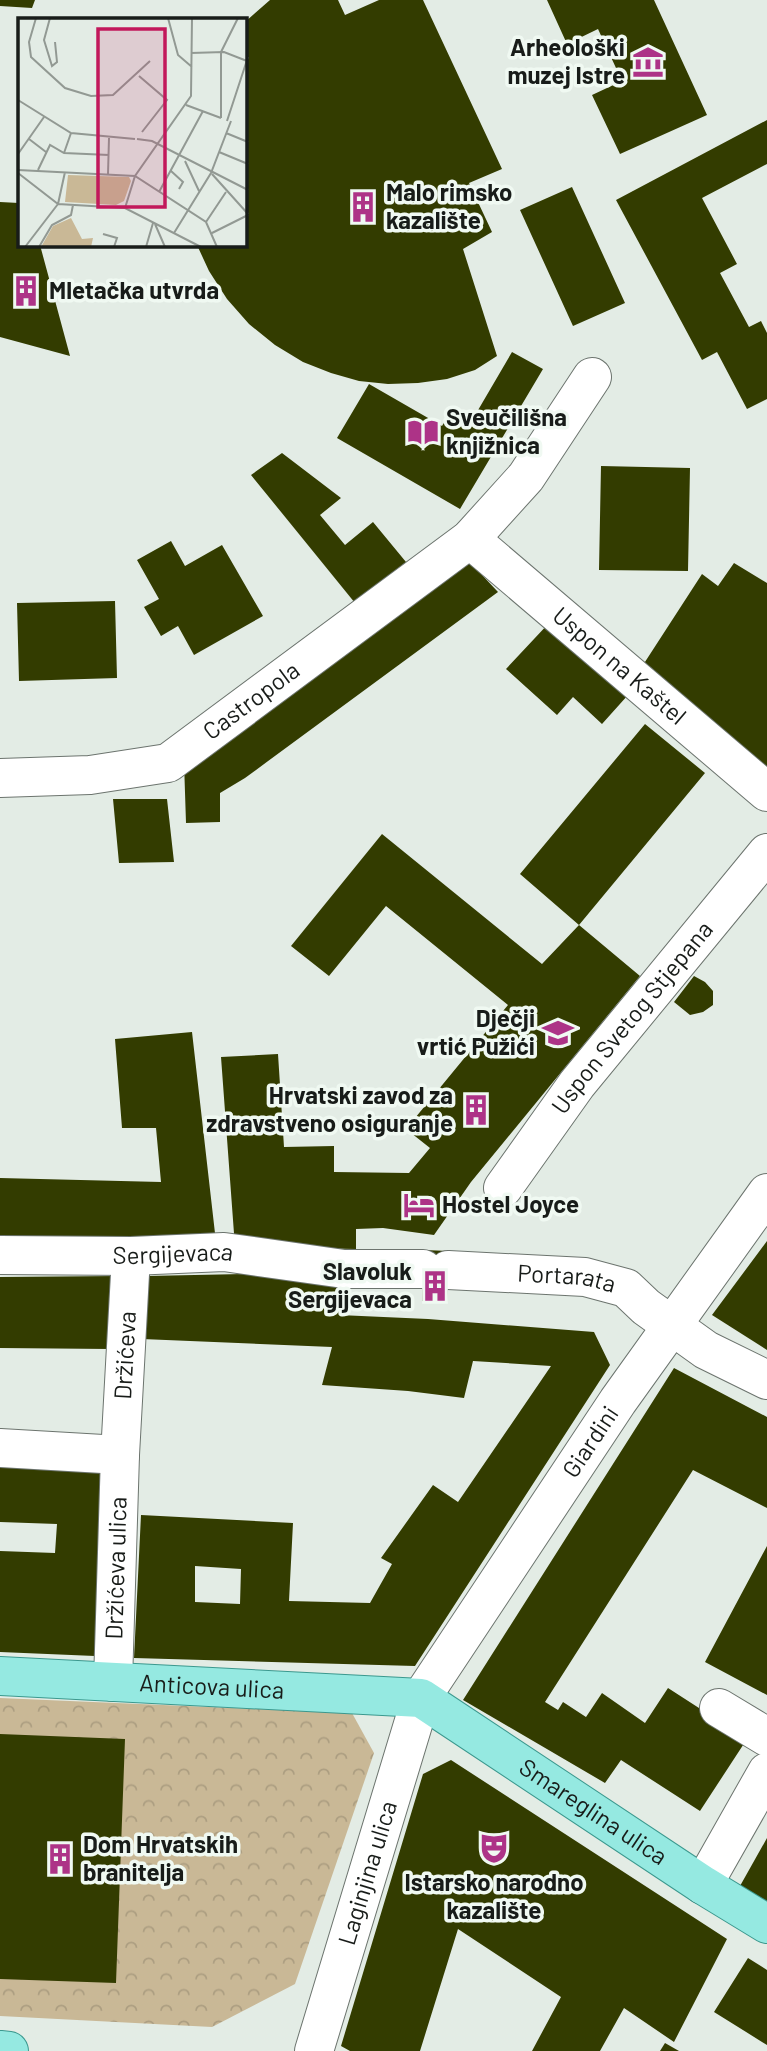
<svg xmlns="http://www.w3.org/2000/svg" width="767" height="2051" font-family="Barlow,sans-serif">
	<defs>
		<pattern id="forest-crowns" width="20" height="18" patternUnits="userSpaceOnUse" patternTransform="scale(1.75)"><rect width="20" height="18" fill="#c9b896"/><path d="M2 6a3 3 0 1 1 6 0M12 15a3 3 0 1 1 6 0" fill="none" stroke="#ac9e81"/></pattern>
	</defs>
	<rect width="100%" height="100%" fill="#e3ece5"/>
	<path fill="url(#forest-crowns)" d="M0,1698L352,1713L374,1753L295,1984L212,2027L0,2016Z"/>
	<path fill="#333c00" fill-rule="evenodd" d="M0,0H35L32,8L0,6Z
		M270,0H338L345,15L379,0H423L502,169L469,183L492,232L463,249L497,356L475,370L447,379L418,383L388,384L359,381L331,373L303,362L275,345L249,324L227,299L209,271L197,245H245V22Z
		M547,0H654L707,115L620,154L592,95L622,81L598,29L567,44Z
		M767,120V164L702,198L737,264L720,273L749,327L761,321L767,333V399L747,409L717,352L702,360L616,200Z
		M572,187L625,303L573,326L520,210Z
		M0,202L19,203V245H40L70,356L0,337Z
		M512,352L543,369L460,509L337,438L369,384L442,426L454,406L474,417Z
		M282,453L341,498L320,515L345,545L373,522L406,562L355,603L251,475Z
		M601,466L690,468L688,571L599,570Z
		M171,541L185,566L222,545L263,616L194,655L178,626L161,636L144,607L159,599L137,560Z
		M467,559L498,592L245,778L220,793V822L186,823L184,762Z
		M734,563L767,583V773L643,665L702,574L718,586Z
		M115,601L117,678L19,681L17,603Z
		M549,623L628,695L602,724L573,697L557,715L506,669Z
		M645,724L705,773L579,925L520,874Z
		M113,799H167L174,862L119,863Z
		M382,834L542,964L579,925L640,976L471,1182L434,1235L383,1228L356,1229V1249L235,1247L221,1057L278,1054L284,1147L334,1146V1172L409,1173L430,1148L406,1129L508,1005L386,906L329,976L291,946Z
		M694,976L705,982L713,991V1005L703,1012L690,1015L674,1002Z
		M192,1032L216,1242L0,1241V1178L161,1182L156,1128H122L115,1039Z
		M767,1241V1350L712,1315Z
		M424,1250L449,1251L447,1303L422,1301Z
		M244,1274L341,1285L339,1315L428,1319L594,1332L610,1365L415,1666L134,1658L141,1515L293,1523L289,1601L370,1603L392,1564L381,1558L433,1485L458,1502L551,1366L473,1361L464,1398L408,1391L322,1385L332,1347L142,1339L146,1276ZM195,1566L241,1569L240,1604L195,1602Z
		M118,1276L110,1349L0,1348V1277Z
		M674,1368L767,1417V1508L693,1470L545,1702L558,1710L563,1702L586,1717L602,1693L645,1723L668,1688L747,1739L700,1811L621,1760L605,1783L463,1700Z
		M0,1457L103,1461L95,1656L0,1652V1551L55,1553L57,1524L0,1522Z
		M767,1546V1695L705,1662Z
		M0,1734L125,1739L116,1983L0,1979Z
		M451,1760L727,1939L674,2042L624,2008L600,2051H532L561,1997L458,1929L420,2051H350L341,2046L423,1774Z
		M767,1838V1902L740,1886Z
		M748,1958L767,1970V2045L714,2012Z
		M665,2043L679,2051H660Z"/>
	<g fill="none" stroke-linecap="round" stroke-linejoin="round">
		<defs>
			<g id="minor">
				<path id="s1" d="M470,539L767,792"/>
				<path id="s2" d="M0,778L90,775L168,763L470,539L526,477L592,377"/>
				<path id="s3" d="M503,1188L577,1084L767,853"/>
				<path id="s4" d="M0,1255L131,1256L224,1252L344,1269H423"/>
				<path id="s5" d="M448,1270L585,1277L626,1288L646,1307L706,1350L767,1380"/>
				<path d="M0,1448L120,1455"/>
				<path id="s6" d="M113,1682L120,1455L131,1256"/>
				<path d="M719,1708L767,1737"/>
				<path d="M703,1885L767,1772"/>
				<path id="s7" d="M314,2051L421,1698L618,1401L767,1193"/>
			</g>
			<g id="major">
				<path id="s8" d="M0,1676L421,1698L703,1885L767,1924"/>
				<path d="M0,2050L9,2051"/>
			</g>
		</defs>
		<use href="#minor" stroke="#6c746e" stroke-width="40"/>
		<use href="#major" stroke="#3b988e" stroke-width="40"/>
		<use href="#minor" stroke="#fff" stroke-width="38"/>
		<use href="#major" stroke="#95e9e1" stroke-width="38"/>
	</g>
	<defs>
		<symbol id="museum-bare" viewBox="-9 -9 18 18"><path d="M0-6L6-3V-2H-6V-3ZM-5-1h2V3h-2ZM-1-1h2V3h-2ZM3-1h2V3H3ZM-6 4H6V6H-6Z" fill="#ad3387" stroke="#f0f9f2" stroke-width="2.5" paint-order="stroke"/></symbol>
		<symbol id="building-bare" viewBox="-9 -9 18 18"><path d="M-4-6H4V6H1V3H-1V6H-4ZM-2.5-4.3h1.7v1.8h-1.7ZM.8-4.3h1.7v1.8H.8ZM-2.5-1h1.7V.8h-1.7ZM.8-1h1.7V.8H.8Z" fill="#ad3387" stroke="#f0f9f2" stroke-width="2.5" paint-order="stroke"/></symbol>
		<symbol id="library-bare" viewBox="-9 -9 18 18"><path d="M-6-4Q-3-5.5-.7-3.5V5Q-3 3-6 4ZM6-4Q3-5.5 .7-3.5V5Q3 3 6 4Z" fill="#ad3387" stroke="#f0f9f2" stroke-width="2.5" paint-order="stroke"/></symbol>
		<symbol id="school-bare" viewBox="-9 -9 18 18"><path d="M0-5L7-2L0 1L-7-2ZM-4 1L0 2.5L4 1V4Q0 6-4 4Z" fill="#ad3387" stroke="#f0f9f2" stroke-width="2.5" paint-order="stroke"/></symbol>
		<symbol id="hotel-bare" viewBox="-9 -9 18 18"><path d="M-6-4.5h1.5V1H6V5H4.5V3h-9V5H-6ZM-4 0a1.8 1.8 0 1 1 3.6 0ZM.5 0V-2.5h3Q6-2.5 6 0Z" fill="#ad3387" stroke="#f0f9f2" stroke-width="2.5" paint-order="stroke"/></symbol>
		<symbol id="theatre-bare" viewBox="-9 -9 18 18"><path d="M-5-5.5Q0-4 5-5.5V0Q5 5 0 6Q-5 5-5 0ZM-3.3-2.5H-1v1.5H-3.3ZM1-2.5H3.3v1.5H1ZM-2.8 1Q0 5.5 2.8 1Z" fill="#ad3387" stroke="#f0f9f2" stroke-width="2.5" paint-order="stroke"/></symbol>
	</defs>
	<g fill-rule="evenodd">
		<use href="#museum-bare" x="626" y="40" width="44" height="44"/>
		<use href="#building-bare" x="341" y="185" width="44" height="44"/>
		<use href="#building-bare" x="4" y="269" width="44" height="44"/>
		<use href="#library-bare" x="401" y="410" width="44" height="44"/>
		<use href="#school-bare" x="536" y="1011" width="44" height="44"/>
		<use href="#building-bare" x="454" y="1088" width="44" height="44"/>
		<use href="#hotel-bare" x="397" y="1183" width="44" height="44"/>
		<use href="#building-bare" x="413" y="1264" width="44" height="44"/>
		<use href="#theatre-bare" x="472" y="1826" width="44" height="44"/>
		<use href="#building-bare" x="38" y="1837" width="44" height="44"/>
	</g>
	<g text-anchor="middle" stroke-width="7" stroke-linejoin="round" paint-order="stroke">
		<g font-size="24" font-weight="bold" fill="#181c19" stroke="#f0f9f2" text-anchor="start">
			<text x="625" y="56" text-anchor="end">Arheološki<tspan x="625" dy="28">muzej Istre</tspan></text>
			<text x="386" y="201">Malo rimsko<tspan x="386" dy="28">kazalište</tspan></text>
			<text x="49" y="299">Mletačka utvrda</text>
			<text x="446" y="426">Sveučilišna<tspan x="446" dy="28">knjižnica</tspan></text>
			<text x="535" y="1027" text-anchor="end">Dječji<tspan x="535" dy="28">vrtić Pužići</tspan></text>
			<text x="453" y="1104" text-anchor="end">Hrvatski zavod za<tspan x="453" dy="28">zdravstveno osiguranje</tspan></text>
			<text x="442" y="1213">Hostel Joyce</text>
			<text x="412" y="1280" text-anchor="end">Slavoluk<tspan x="412" dy="28">Sergijevaca</tspan></text>
			<text x="83" y="1853">Dom Hrvatskih<tspan x="83" dy="28">branitelja</tspan></text>
			<text x="494" y="1891" text-anchor="middle">Istarsko narodno<tspan x="494" dy="28">kazalište</tspan></text>
		</g>
		<g font-size="24" fill="#181c19" stroke="#f0f9f2">
			<text dy="8" stroke="none"><textPath href="#s1" startOffset="196">Uspon na Kaštel</textPath></text>
			<text dy="8" stroke="none"><textPath href="#s2" startOffset="273">Castropola</textPath></text>
			<text dy="8" stroke="none"><textPath href="#s3" startOffset="214">Uspon Svetog Stjepana</textPath></text>
			<text dy="8" stroke="none"><textPath href="#s4" startOffset="173">Sergijevaca</textPath></text>
			<text dy="8" stroke="none"><textPath href="#s5" startOffset="119">Portarata</textPath></text>
			<text dy="8" stroke="none"><textPath href="#s6" startOffset="327">Držićeva</textPath></text>
			<text dy="8" stroke="none"><textPath href="#s7" startOffset="676">Giardini</textPath></text>
			<text dy="8" stroke="none"><textPath href="#s6" startOffset="114">Držićeva ulica</textPath></text>
			<text dy="8" stroke="none"><textPath href="#s8" startOffset="212">Anticova ulica</textPath></text>
			<text dy="8" stroke="none"><textPath href="#s8" startOffset="628">Smareglina ulica</textPath></text>
			<text dy="8" stroke="none"><textPath href="#s7" startOffset="186">Laginjina ulica</textPath></text>
		</g>
	</g>
	<g transform="translate(18 18)">
		<rect width="229" height="229" fill="#e3ece5"/>
		<path d="M50,157L111,159L113,163L106,183L98,187L47,184ZM53,200L64,221L75,220L73,229H23L35,208Z" fill="#c9b896"/>
		<path fill="none" stroke="#929993" stroke-width="2" d="M18,0L11,24L13,39L47,70L73,78L95,77L132,43M32,0L26,22L34,48L39,44L37,24M150,0L160,37L174,49M173,35L206,34L229,43M121,58L149,82L124,114M0,82L53,115L117,121M168,87L203,100M203,100V34L220,0M209,103L230,39M208,115L230,124M11,121L28,134M119,121L134,123L230,172M201,134L230,146M46,135L53,115M0,136L26,99M167,143L181,173M0,152L117,158L188,204L199,229M20,152L32,127L46,135L91,137M153,153L165,164L161,171M0,155L40,186L107,190L183,229M90,156L91,120M194,156L230,196M141,174L185,93M40,186L47,154M107,190L117,158L173,78L174,0M188,204L208,174M137,206L147,229M156,215L193,155L213,103M194,215L230,197M85,216L99,220L96,229M7,229L40,186M21,229L34,207L53,197L55,187M128,229L135,205"/>
		<path fill="#c2185b" fill-opacity="0.15" stroke="#c2185b" stroke-width="3.5" d="M80,11H147V189H80Z"/>
		<rect width="229" height="229" fill="none" stroke="#181c19" stroke-width="3.5"/>
	</g>
</svg>
